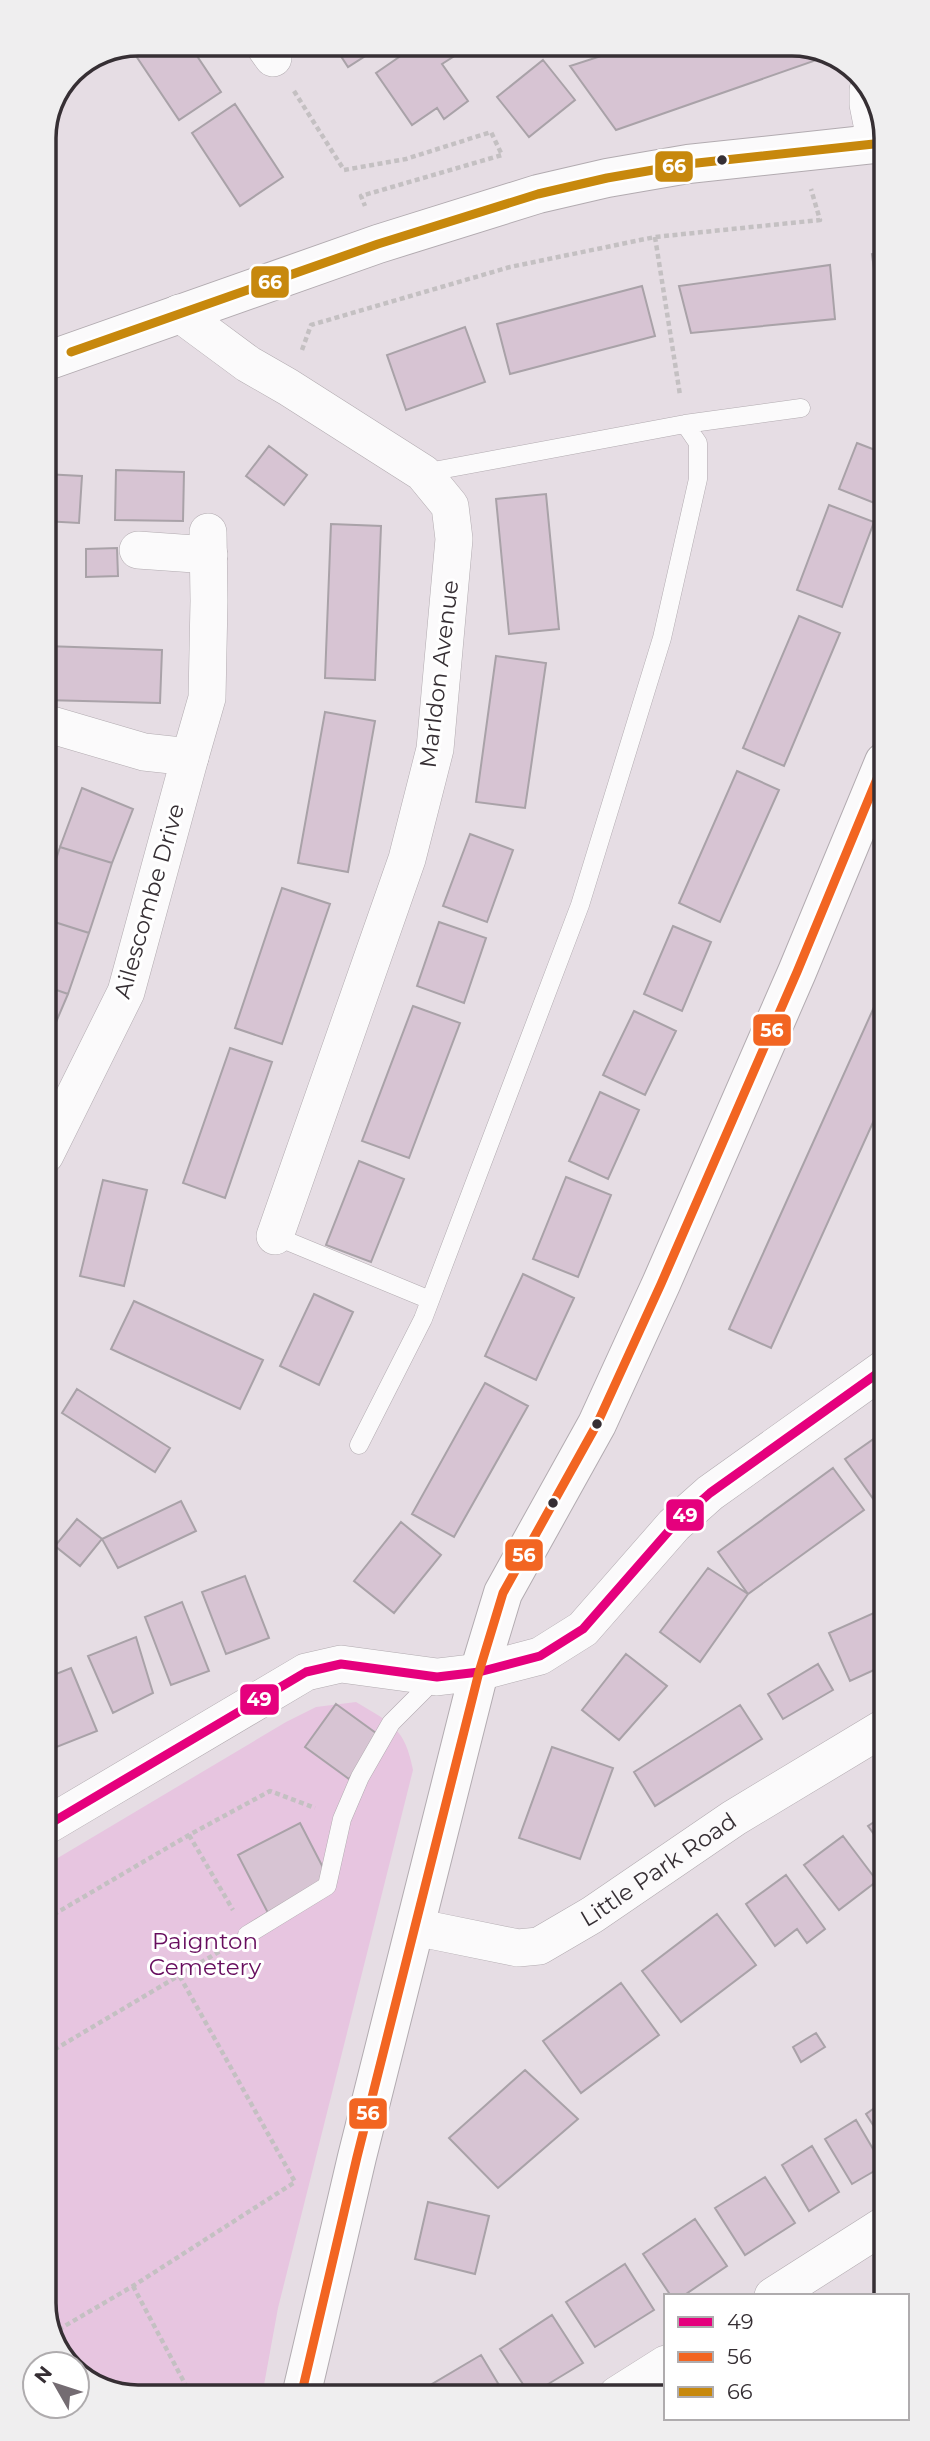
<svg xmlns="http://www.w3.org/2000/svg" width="930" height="2441" font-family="Montserrat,sans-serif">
	<rect width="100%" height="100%" fill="#e6dde4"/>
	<path fill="#e7c5e0" d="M356,1702C391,1723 405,1728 413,1770L278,2308L262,2396L131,2397L77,2375V2364H70L47,2328L46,1865L286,1722L316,1707Z"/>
	<path fill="#d7c4d3" stroke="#a9a2a8" stroke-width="2" d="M138,44H189L221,92L179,120L130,47Z
		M333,44H384L348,67Z
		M418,44H448L456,55L442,64L468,101L444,119L437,108L412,125L376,73Z
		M638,44H799L828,56L616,130L570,66Z
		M543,60L575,100L529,137L497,97Z
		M235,104L283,177L240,206L192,133Z
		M883,252V301H878L872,254Z
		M830,265L835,319L691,333L679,286Z
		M642,286L655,336L510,374L497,324Z
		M465,327L485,382L406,410L387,355Z
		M857,443L883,453L882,506L839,489Z
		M269,446L307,475L284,505L246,476Z
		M116,470L184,472L183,521L115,520Z
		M44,474L82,476L79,523L44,521Z
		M546,494L559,629L509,634L496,499Z
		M829,505L874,522L842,607L797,590Z
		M331,524L381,526L375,680L325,678Z
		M117,548L118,576L86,577V549Z
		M799,616L840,633L784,766L743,748Z
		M45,646L162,650L160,703L45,700Z
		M496,656L546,663L525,808L476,802Z
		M325,712L375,721L348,872L298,863Z
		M737,771L779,790L720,922L679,903Z
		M82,788L133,809L112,863L60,847Z
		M470,834L513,850L487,922L443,906Z
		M60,847L112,863L89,933L45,919V893Z
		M282,888L330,904L282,1044L235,1028Z
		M45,919L89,933L68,994L45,986Z
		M439,922L486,938L464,1003L417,986Z
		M673,926L711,942L682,1011L644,994Z
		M884,985V1098L771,1348L729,1329Z
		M45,986L68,994L45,1048Z
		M413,1006L460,1023L409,1158L362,1141Z
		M634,1011L676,1031L645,1095L603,1075Z
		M230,1048L272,1062L225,1198L183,1183Z
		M600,1092L639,1110L608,1179L569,1161Z
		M359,1161L404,1179L371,1262L326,1245Z
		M566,1177L611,1195L578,1277L533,1259Z
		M103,1180L147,1190L124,1286L80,1276Z
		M523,1274L574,1298L536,1380L485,1356Z
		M314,1294L353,1312L319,1385L280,1366Z
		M134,1301L263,1360L240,1409L111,1349Z
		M485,1383L528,1406L454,1537L412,1514Z
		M77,1389L170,1448L155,1472L62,1413Z
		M885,1431V1492L874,1500L845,1459Z
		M833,1468L864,1510L748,1594L718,1552Z
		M181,1501L196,1531L118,1568L102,1539Z
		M77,1519L102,1539L80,1566L55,1546Z
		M401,1522L441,1555L394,1613L354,1581Z
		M708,1568L748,1594L700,1662L660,1632Z
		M245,1576L269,1638L226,1654L202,1592Z
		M182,1602L209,1671L171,1685L145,1617Z
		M885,1608V1665L850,1681L829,1633Z
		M136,1637L153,1693L113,1713L88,1656Z
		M626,1654L667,1686L619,1740L582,1710Z
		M818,1664L833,1690L783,1719L768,1694Z
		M71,1668L97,1731L54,1748L46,1729V1678Z
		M336,1704L380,1736L349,1779L305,1747Z
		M740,1705L762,1739L655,1806L634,1772Z
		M552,1747L613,1768L580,1859L519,1838Z
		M886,1814V1851L868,1826Z
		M300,1823L330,1881L268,1913L238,1855Z
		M843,1836L877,1881L839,1910L804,1865Z
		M786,1875L825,1929L807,1943L797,1929L775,1946L746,1904Z
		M717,1914L756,1965L681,2022L642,1971Z
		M621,1983L659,2035L581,2093L543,2041Z
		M816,2033L825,2047L801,2062L793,2047Z
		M525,2070L578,2119L498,2188L449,2138Z
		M886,2100V2145L866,2114Z
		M856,2120L883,2166L852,2184L825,2139Z
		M812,2146L839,2192L809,2211L782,2165Z
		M765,2177L795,2223L745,2255L715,2208Z
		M428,2202L489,2216L475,2274L415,2259Z
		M695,2219L727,2266L683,2296H671L643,2254Z
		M625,2264L654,2310L595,2347L566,2302Z
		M552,2315L583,2363L530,2395L500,2349Z
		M481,2355L505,2395L425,2396L422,2390Z"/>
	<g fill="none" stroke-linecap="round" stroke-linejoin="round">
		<defs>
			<path id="service" d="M685,424L801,408
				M275,1236L430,1300
				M359,1445L423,1319L580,905L662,638L698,479V443L685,424L423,473
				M247,1935L327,1886L342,1819L360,1777L391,1723L437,1677"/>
			<g id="minor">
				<path d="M263,44L273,58"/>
				<path d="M868,90V104L876,144"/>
				<path d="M179,313L248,364L288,387L423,473L450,506L454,539L435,749L407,859L275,1236"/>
				<path d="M138,550L209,555"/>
				<path d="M45,723L144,752L190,757L126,992L45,1155"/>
				<path d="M190,757L207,698L209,601L208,532"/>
				<path d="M46,1826L306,1672L341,1664L437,1677L479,1672L540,1656L583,1629L674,1525L710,1493L885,1368"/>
				<path id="s1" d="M415,1927L518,1948L539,1946L592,1915L734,1818L885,1727"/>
				<path d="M773,2296L886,2224"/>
				<path d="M617,2395L666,2364"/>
			</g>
			<path id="tertiary" d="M301,2396L357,2157L479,1672L503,1593L597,1424L661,1284L797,972L884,762"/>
			<path id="secondary" d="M44,362L378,244L538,194L607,178L688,164L883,143"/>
		</defs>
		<use href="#service" stroke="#b2abb0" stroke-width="19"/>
		<use href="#minor" stroke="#b2abb0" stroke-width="38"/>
		<use href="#tertiary" stroke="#b2abb0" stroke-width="40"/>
		<use href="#secondary" stroke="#b2abb0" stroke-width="40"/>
		<path stroke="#c4c0c2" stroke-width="4.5" stroke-dasharray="5 3.5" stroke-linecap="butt" d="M294,91L344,170L406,159L491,132L502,155L361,196L365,206
			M655,237L680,395
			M302,350L311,325L510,267L655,237L820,220L811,189
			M189,1835L233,1910
			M46,1919L189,1835L270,1791L315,1808
			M47,2054L222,1950
			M133,2286L192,2397
			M51,2334L133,2286L295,2182L179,1975"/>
		<use href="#service" stroke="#fbfafb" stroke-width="18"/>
		<use href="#minor" stroke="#fbfafb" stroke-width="37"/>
		<use href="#tertiary" stroke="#fbfafb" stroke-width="38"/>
		<use href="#secondary" stroke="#fbfafb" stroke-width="38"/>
		<defs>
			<path id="bus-1" d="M46,1826L306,1672L341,1664L437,1677L479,1672L540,1656L583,1629L674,1525L710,1493L885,1368"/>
			<path id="bus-2" d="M301,2396L357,2157L479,1672L503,1593L597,1424L661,1284L797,972L884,762"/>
			<path id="bus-3" d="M71,352L378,244L538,194L607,178L688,164L883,143"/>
		</defs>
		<use href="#bus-1" stroke="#fff" stroke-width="14"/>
		<use href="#bus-2" stroke="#fff" stroke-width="14"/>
		<use href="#bus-3" stroke="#fff" stroke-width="14"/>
		<use href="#bus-1" stroke="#e5007d" stroke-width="9"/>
		<use href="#bus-2" stroke="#f26522" stroke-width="9"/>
		<use href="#bus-3" stroke="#c7880d" stroke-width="9"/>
	</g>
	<g fill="#362f34" stroke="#fff" stroke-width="2.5">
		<circle cx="722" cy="160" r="6"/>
		<circle cx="597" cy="1424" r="6"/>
		<circle cx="553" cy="1503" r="6"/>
	</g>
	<g text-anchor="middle" stroke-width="6" stroke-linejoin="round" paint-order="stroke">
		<g font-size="23" fill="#362f34" stroke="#fff">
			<text transform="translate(439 674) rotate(-83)" y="8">Marldon Avenue</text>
			<text transform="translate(149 901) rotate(-74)" y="8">Ailescombe Drive</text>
			<text dy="8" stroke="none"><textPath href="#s1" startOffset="268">Little Park Road</textPath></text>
		</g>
		<g font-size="23" fill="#670d5e" stroke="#fff">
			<text x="205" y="1949">Paignton<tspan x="205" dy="26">Cemetery</tspan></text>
		</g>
	</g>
	<path d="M0 0H930V2441H0ZM138 56H792A82 82 0 0 1 874 138V2303A82 82 0 0 1 792 2385H138A82 82 0 0 1 56 2303V138A82 82 0 0 1 138 56Z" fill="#efeeef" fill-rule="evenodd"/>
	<path fill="none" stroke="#362f34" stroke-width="3.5" d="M138 56H792A82 82 0 0 1 874 138V2303A82 82 0 0 1 792 2385H138A82 82 0 0 1 56 2303V138A82 82 0 0 1 138 56Z"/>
	<g stroke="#fff" stroke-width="2.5">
		<rect x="654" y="150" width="40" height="33" rx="7" fill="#c7880d"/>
		<rect x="250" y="265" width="40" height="34" rx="7" fill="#c7880d"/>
		<rect x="752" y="1013" width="40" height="34" rx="7" fill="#f26522"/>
		<rect x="665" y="1498" width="40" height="34" rx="7" fill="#e5007d"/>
		<rect x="504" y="1538" width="40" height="34" rx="7" fill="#f26522"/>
		<rect x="239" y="1683" width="41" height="33" rx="7" fill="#e5007d"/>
		<rect x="348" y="2097" width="40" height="33" rx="7" fill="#f26522"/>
	</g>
	<g font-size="19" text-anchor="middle" font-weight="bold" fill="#fff">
		<text x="674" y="173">66</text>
		<text x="270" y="289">66</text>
		<text x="772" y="1037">56</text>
		<text x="685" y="1522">49</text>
		<text x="524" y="1562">56</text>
		<text x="259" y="1706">49</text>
		<text x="368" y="2120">56</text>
	</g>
	<rect x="664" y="2294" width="245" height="126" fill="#ffffff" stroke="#afacae" stroke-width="2"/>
	<rect x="678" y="2317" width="35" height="10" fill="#e5007d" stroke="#afacae" stroke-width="2"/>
	<text x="727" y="2329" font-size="21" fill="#362f34">49</text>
	<rect x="678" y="2352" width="35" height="10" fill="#f26522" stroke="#afacae" stroke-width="2"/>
	<text x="727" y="2364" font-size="21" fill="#362f34">56</text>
	<rect x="678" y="2387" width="35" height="10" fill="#c7880d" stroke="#afacae" stroke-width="2"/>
	<text x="727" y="2399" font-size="21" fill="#362f34">66</text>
	<g transform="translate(56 2385) rotate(309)"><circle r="33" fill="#ffffff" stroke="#afacae" stroke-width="2"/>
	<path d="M0-5L12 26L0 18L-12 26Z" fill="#746c72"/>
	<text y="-10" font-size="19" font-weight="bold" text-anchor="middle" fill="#362f34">N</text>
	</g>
</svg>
